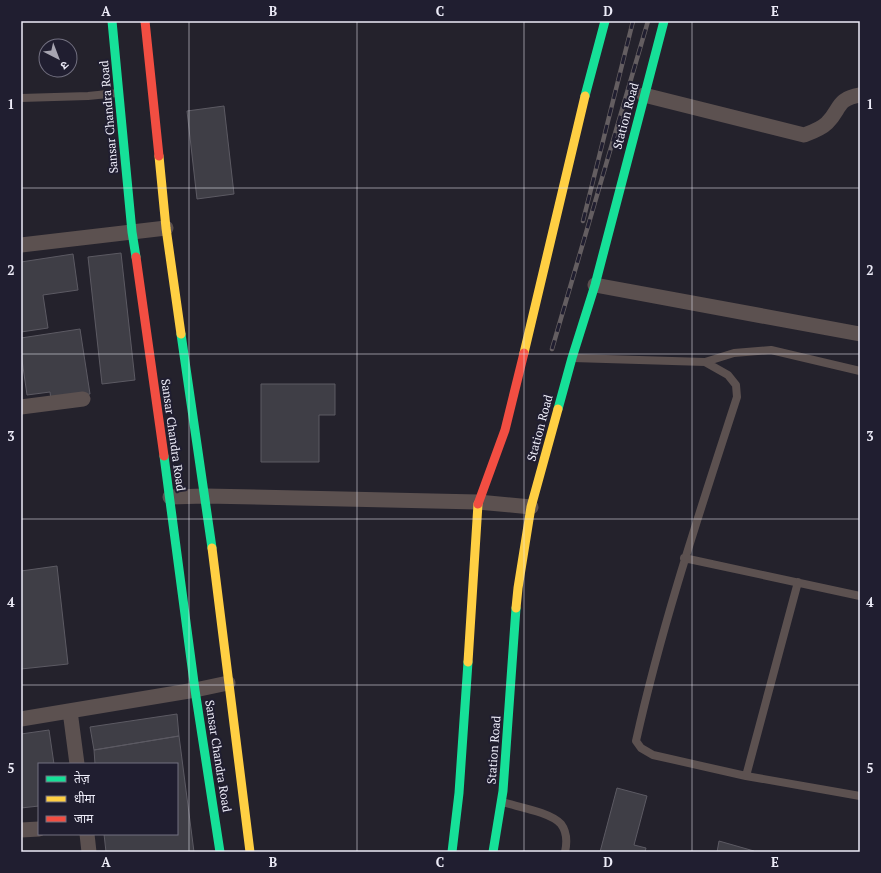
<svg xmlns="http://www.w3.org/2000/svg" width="881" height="873" font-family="'PT Serif','Noto Sans Devanagari',serif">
	<rect width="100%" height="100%" fill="#24222c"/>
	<path fill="#3f3e46" stroke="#5c5a63" d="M224,106L234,194L197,199L187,111Z
		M121,253L135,380L102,384L88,257Z
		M73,254L78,290L43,295L48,328L21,332V262Z
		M80,329L90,394L51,400L50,392L27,395L21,353V338Z
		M261,384H335V415H319V462H261Z
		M57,566L68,664L21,669V571Z
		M177,714L179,736L94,750L90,727Z
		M49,730L54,764H39V806L21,808V734Z
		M179,736L194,852H106L104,834H177V764H95L94,750Z
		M617,788L647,796L634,845L646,848L645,852H600Z
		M719,841L754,851V852H717Z"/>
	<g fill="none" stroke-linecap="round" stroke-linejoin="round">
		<path stroke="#5c5150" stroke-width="8" d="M21,98L88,96L118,93
			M573,358L705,362L728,375L736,385L737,397C700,511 662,624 636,741L641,748L653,755L746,776L860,796
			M705,362L734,353L771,350L860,371
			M684,558L860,596
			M746,776L798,582
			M502,802C518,807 550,812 561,824C567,832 567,843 565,852"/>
		<path stroke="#5c5150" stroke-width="15" d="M644,95L804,135C812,132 821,129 827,123C841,109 836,99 860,95
			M21,245L166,228
			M595,285L860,334
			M21,407L83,399
			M170,497L205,496L478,502L531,507
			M70,711L77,764
			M21,719L195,690L228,683
			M21,830L39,829
			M87,834L89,852"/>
		<path stroke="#16e098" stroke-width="9" d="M112,21L132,232L136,257
			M585,96L605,21
			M181,334L212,548
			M558,409L572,358L595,285L664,21
			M164,456L195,690L220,852
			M452,852L459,793L468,662
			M493,852L503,791L516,608"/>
		<path stroke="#ffcf43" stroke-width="9" d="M159,156L166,228L181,334
			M524,353L585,96
			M212,548L250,852
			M516,608L518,588L531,507L558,409
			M468,662L478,504"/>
		<path stroke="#f24e42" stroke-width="9" d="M145,21L159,156
			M136,257L164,456
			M478,504L505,430L524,353"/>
		<defs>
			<path id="rail" d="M583,221L633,21
				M552,349L648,21"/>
		</defs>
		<use href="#rail" stroke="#645e61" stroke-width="4.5"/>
		<use href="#rail" stroke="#201e30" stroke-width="3" stroke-dasharray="9" stroke-linecap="butt"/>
	</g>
	<path fill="none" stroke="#edecf8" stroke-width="1" stroke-opacity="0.55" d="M189,21V852M357,21V852M524,21V852M692,21V852M21,188H860M21,354H860M21,519H860M21,685H860"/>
	<g text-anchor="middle" stroke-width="4" stroke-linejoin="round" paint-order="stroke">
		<g font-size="12" fill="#edecf8" stroke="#201e30">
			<text transform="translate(626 116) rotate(-75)" y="4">Station Road</text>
			<text transform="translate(109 117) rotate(-95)" y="4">Sansar Chandra Road</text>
			<text transform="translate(540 428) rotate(-75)" y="4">Station Road</text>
			<text transform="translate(173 435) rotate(82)" y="4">Sansar Chandra Road</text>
			<text transform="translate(494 750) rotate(-86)" y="4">Station Road</text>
			<text transform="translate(218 756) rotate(81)" y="4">Sansar Chandra Road</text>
		</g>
	</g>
	<rect width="881" height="873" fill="none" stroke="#201e30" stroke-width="44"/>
	<rect x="38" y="763" width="140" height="72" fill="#201e30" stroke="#727080"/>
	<rect x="46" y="776" width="20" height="6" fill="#16e098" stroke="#727080"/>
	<text x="74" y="783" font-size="12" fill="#edecf8">तेज़</text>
	<rect x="46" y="796" width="20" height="6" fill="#ffcf43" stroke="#727080"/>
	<text x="74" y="803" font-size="12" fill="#edecf8">धीमा</text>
	<rect x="46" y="816" width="20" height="6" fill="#f24e42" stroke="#727080"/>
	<text x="74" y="823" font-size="12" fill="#edecf8">जाम</text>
	<g transform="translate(58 58) rotate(138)"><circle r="19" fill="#201e30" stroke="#727080"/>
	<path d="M0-3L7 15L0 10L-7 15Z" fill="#a7a5b1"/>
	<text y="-6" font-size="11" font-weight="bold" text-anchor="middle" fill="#edecf8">उ</text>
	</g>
	<rect x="22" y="22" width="837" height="829" fill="none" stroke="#edecf8" stroke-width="1.5"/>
	<g font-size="13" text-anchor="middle" font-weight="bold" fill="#edecf8">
		<text x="106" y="16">A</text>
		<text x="273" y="16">B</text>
		<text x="440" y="16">C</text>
		<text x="608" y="16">D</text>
		<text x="775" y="16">E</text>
		<text x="11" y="109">1</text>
		<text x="870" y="109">1</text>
		<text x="11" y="275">2</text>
		<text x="870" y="275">2</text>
		<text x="11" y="441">3</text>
		<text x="870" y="441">3</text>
		<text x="11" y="607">4</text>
		<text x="870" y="607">4</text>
		<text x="11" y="773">5</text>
		<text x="870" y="773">5</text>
		<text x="106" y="867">A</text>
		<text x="273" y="867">B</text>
		<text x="440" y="867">C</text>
		<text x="608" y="867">D</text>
		<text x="775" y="867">E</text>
	</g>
</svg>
